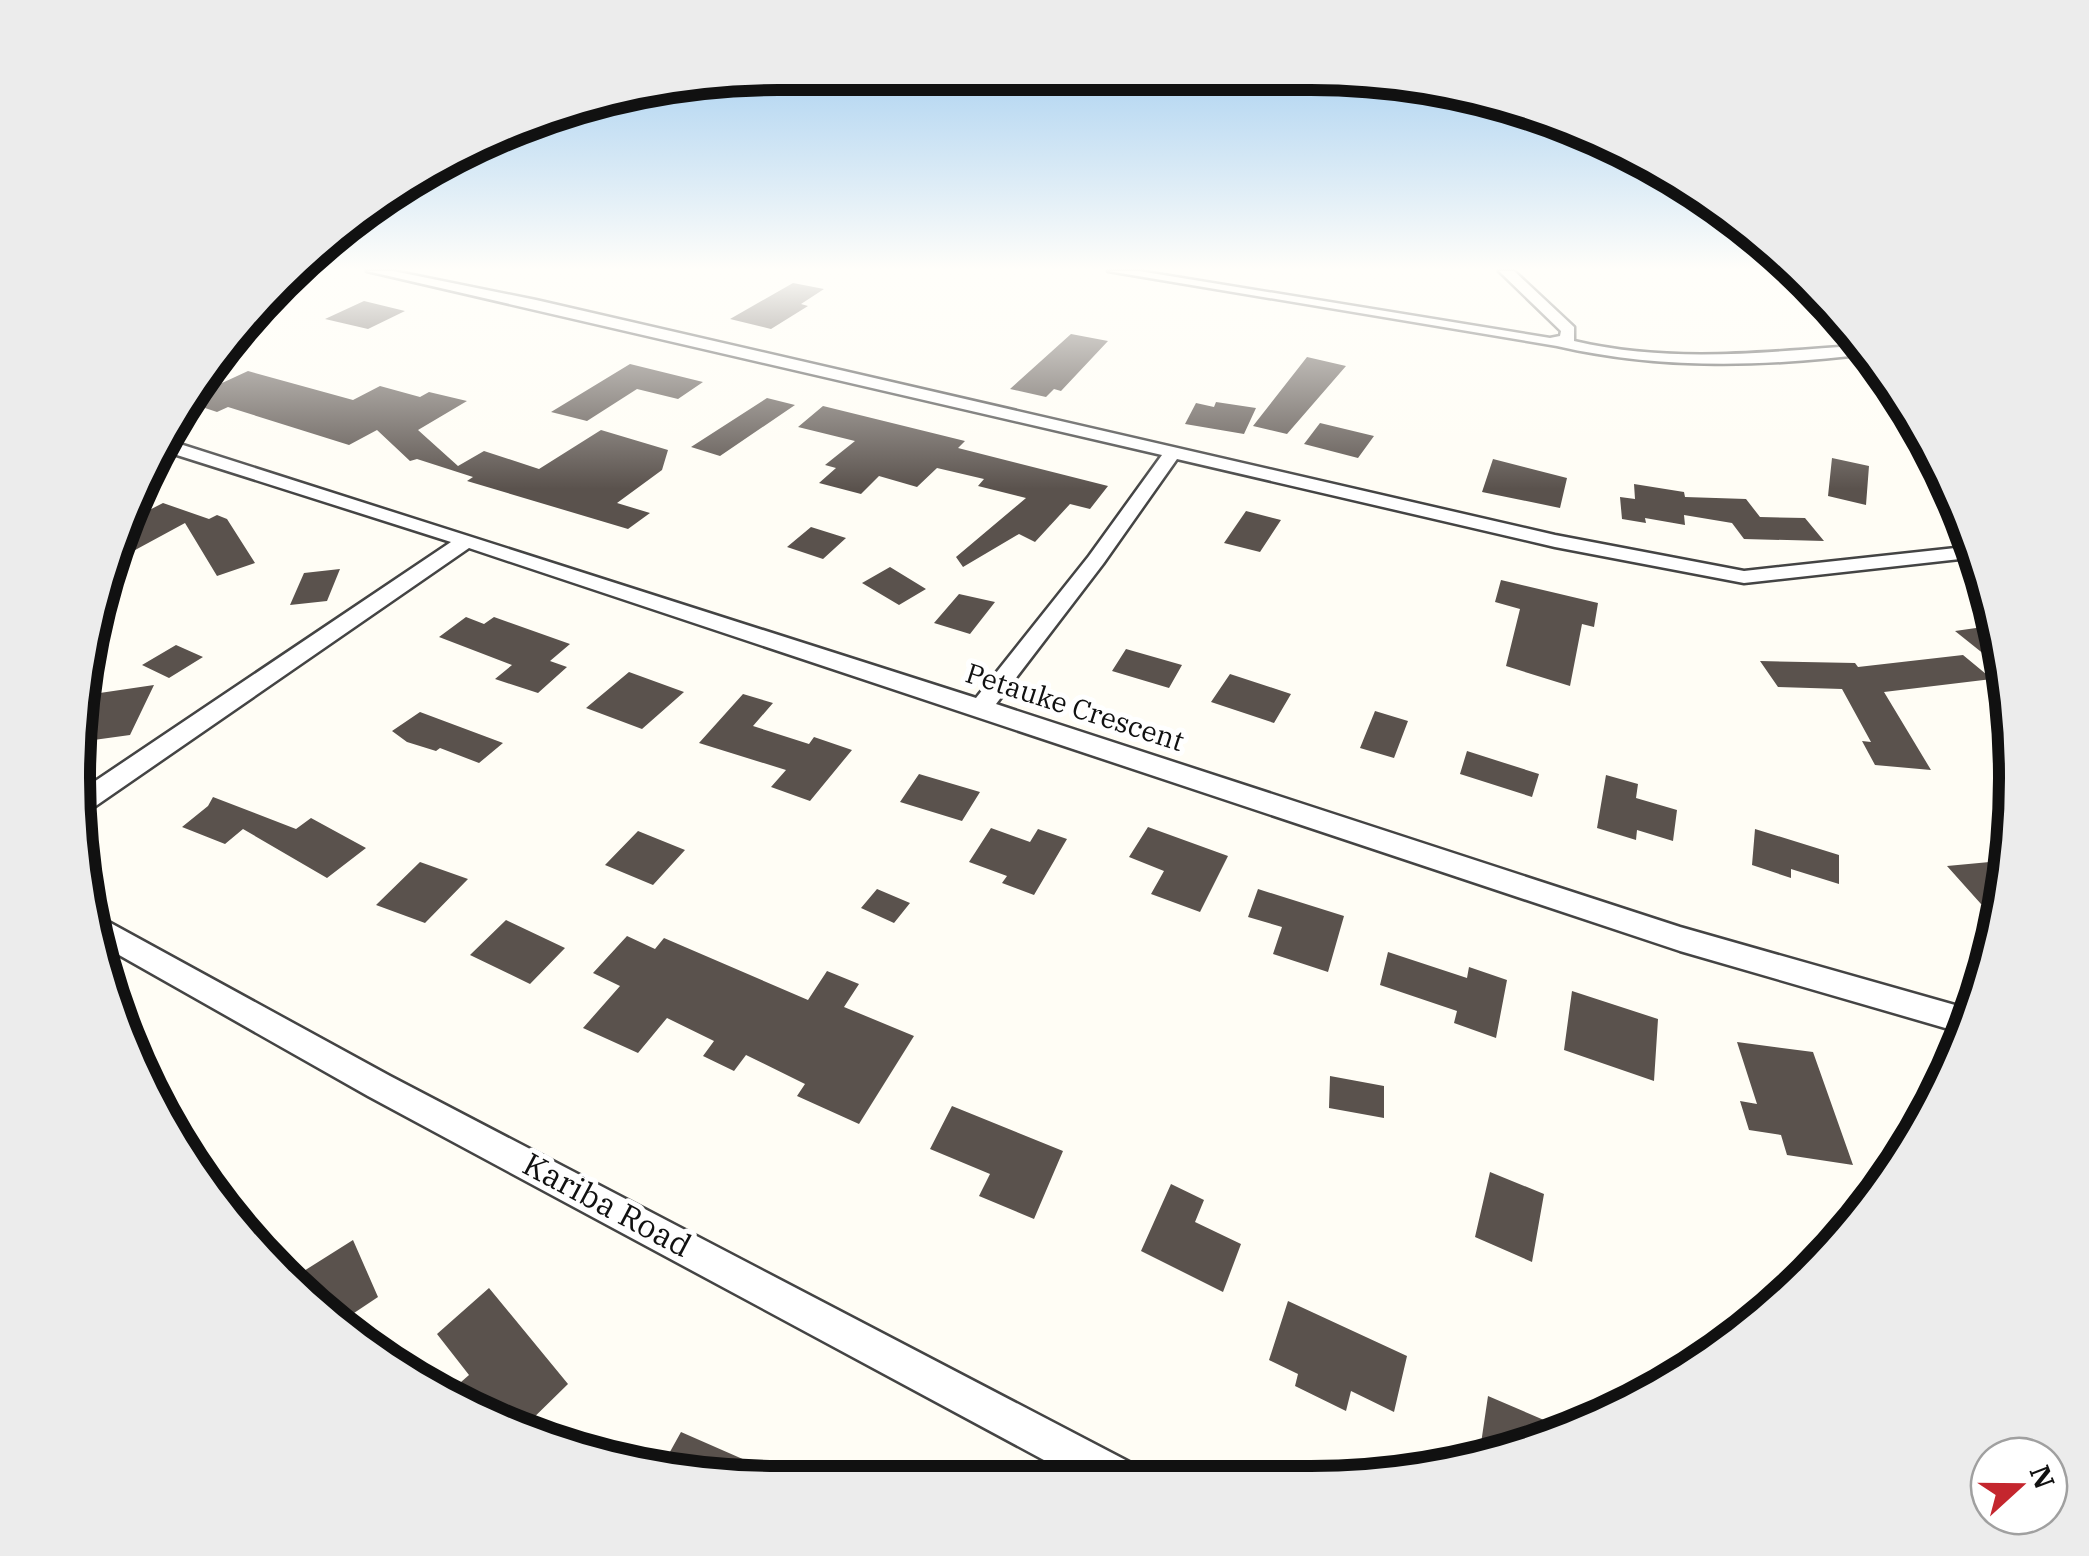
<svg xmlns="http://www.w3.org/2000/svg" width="2089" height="1556" font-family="'IBM Plex Serif',serif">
	<rect width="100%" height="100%" fill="#fffdf5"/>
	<path fill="#5a524d" d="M793,283L824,289L801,304L808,306L771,329L730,319Z
		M364,301L405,311L368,329L325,319Z
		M1071,334L1108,341L1061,391L1054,389L1046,397L1010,389Z
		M1307,357L1346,366L1287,434L1253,426Z
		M630,364L703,382L678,399L637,389L587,421L551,412Z
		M248,371L353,400L380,386L420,397L429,392L467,401L418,430L458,466L484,451L539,469L601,430L668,450L662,470L617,503L650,513L628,529L467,481L473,477L417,459L410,461L377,430L349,445L228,407L217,412L190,403L196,395Z
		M767,398L795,405L720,456L691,447Z
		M1216,402L1256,408L1244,434L1185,424L1196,403L1214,407Z
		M823,406L965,441L958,448L1108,486L1090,509L1070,504L1035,542L1019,534L963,567L956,557L1026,498L978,486L984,479L937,468L917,487L879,476L861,494L819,483L836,468L825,465L855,441L798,427Z
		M1320,423L1374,436L1358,458L1304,444Z
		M1832,458L1869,466L1866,505L1828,496Z
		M1493,459L1567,478L1560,508L1482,492Z
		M1634,484L1684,492L1685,497L1746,499L1760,517L1805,518L1824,541L1744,539L1732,523L1684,515L1685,525L1645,518L1646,523L1622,519L1620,497L1635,499Z
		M163,503L209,519L217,515L227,519L255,563L217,576L185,523L113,562L126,522Z
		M1246,511L1281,520L1260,552L1224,543Z
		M811,527L846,538L823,559L787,547Z
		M890,567L926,589L899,605L862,583Z
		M340,569L327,601L290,605L304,573Z
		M1501,580L1598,603L1594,627L1582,624L1570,686L1506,666L1520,609L1495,602Z
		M959,594L995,602L970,634L934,623Z
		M466,617L484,624L494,617L570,644L550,661L567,667L538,693L495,679L512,665L439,637Z
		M1997,625L1999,635L2005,671L1955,631Z
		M176,645L203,657L169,678L142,665Z
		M1126,649L1182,665L1169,688L1112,671Z
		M1963,655L1992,679L1884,692L1931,770L1875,765L1862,741L1871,742L1842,689L1778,687L1760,661L1855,663L1858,667Z
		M629,672L684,692L642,729L586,708Z
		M1230,674L1291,694L1274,723L1211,702Z
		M154,685L130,735L79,742L81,716L93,694Z
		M743,694L773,703L753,726L809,744L814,737L852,750L810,801L771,787L786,770L699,743Z
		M1375,711L1408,721L1394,758L1360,748Z
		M420,712L503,743L479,763L440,748L436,751L407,742L392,731Z
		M1467,751L1539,774L1532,797L1460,774Z
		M919,774L980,792L962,821L900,802Z
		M1606,775L1638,784L1636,798L1677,810L1673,841L1637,830L1636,840L1597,828Z
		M213,797L296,829L311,818L366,848L327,878L243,829L225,844L182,827L208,806Z
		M1148,827L1228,856L1200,912L1151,894L1164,871L1129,857Z
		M991,828L1030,842L1038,829L1067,839L1034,895L1002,883L1007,876L969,862Z
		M1755,829L1839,855V884L1791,869V878L1752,865Z
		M638,831L685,850L653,885L605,865Z
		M2011,860L2003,901L1981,904L1947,866Z
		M420,862L468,879L425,923L376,905Z
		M877,889L910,903L894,923L861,908Z
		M1258,889L1344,916L1328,972L1273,954L1282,927L1248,917Z
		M506,920L565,948L530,984L470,955Z
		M627,936L655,949L664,938L808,1000L827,971L859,984L844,1007L914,1036L859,1124L797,1096L805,1084L746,1055L734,1071L703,1056L714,1041L667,1018L638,1053L583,1028L620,986L593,973Z
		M1388,952L1467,978L1469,967L1507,980L1496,1038L1454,1023L1457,1011L1380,985Z
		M1572,991L1658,1019L1654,1081L1564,1050Z
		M1737,1042L1813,1052L1853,1165L1787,1155L1781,1135L1749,1130L1740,1101L1757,1104Z
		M1330,1076L1384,1086V1118L1329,1108Z
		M952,1106L1063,1151L1034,1219L979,1196L990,1174L930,1149Z
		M1490,1172L1544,1194L1532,1262L1475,1237Z
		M1171,1184L1204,1200L1195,1222L1241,1244L1223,1292L1141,1251Z
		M353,1240L378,1297L336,1325L313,1309L288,1281Z
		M489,1288L568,1384L519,1432L444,1397L469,1375L437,1334Z
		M1288,1301L1407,1356L1394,1412L1351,1391L1346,1411L1295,1386L1298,1374L1269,1360Z
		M1488,1396L1572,1432L1479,1457Z
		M681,1432L754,1464L745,1482L661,1468Z"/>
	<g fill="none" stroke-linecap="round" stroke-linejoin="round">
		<defs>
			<path id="minor" d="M367,271H393L536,300L1555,535L1744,571L1974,546L1978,557L1744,583L1555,547L1177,459L1103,564L996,704L1680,927L1976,1011L1966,1034L1680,951L469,548L84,814L75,816L76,794L451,542L158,449L164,439L976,698L1089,556L1162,455Z
				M1108,271H1139L1550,338L1560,336L1561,331L1499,271H1514L1574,327V341C1671,364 1768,352 1866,345L1874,353C1768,367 1661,370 1557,346Z
				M93,917L105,920L390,1076L1135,1465L1141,1479L1081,1480L368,1096L98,943Z"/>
		</defs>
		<use href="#minor" stroke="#444" stroke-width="5"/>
		<use href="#minor" fill="#fff" fill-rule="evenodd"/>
	</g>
	<linearGradient id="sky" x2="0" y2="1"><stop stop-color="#95c6ee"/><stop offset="0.55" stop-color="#fffefa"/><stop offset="1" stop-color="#fffefa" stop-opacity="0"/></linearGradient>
	<rect width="2089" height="489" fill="url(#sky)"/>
	<g text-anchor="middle" stroke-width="10" stroke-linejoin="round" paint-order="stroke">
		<g font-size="28" fill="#111" stroke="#fff">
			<text transform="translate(1075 707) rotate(18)" y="10">Petauke Crescent</text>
		</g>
		<g font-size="32" fill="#111" stroke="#fff">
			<text transform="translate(607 1205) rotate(28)" y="11">Kariba Road</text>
		</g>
	</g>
	<path d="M0 0H2089V1556H0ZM778 90H1311A688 688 0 0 1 1999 778V778A688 688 0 0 1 1311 1466H778A688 688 0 0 1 90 778V778A688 688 0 0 1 778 90Z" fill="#ececec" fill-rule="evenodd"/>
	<path fill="none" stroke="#111" stroke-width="12" d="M778 90H1311A688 688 0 0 1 1999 778V778A688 688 0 0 1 1311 1466H778A688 688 0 0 1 90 778V778A688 688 0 0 1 778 90Z"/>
	<g transform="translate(2019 1486) rotate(69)"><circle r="48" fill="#ffffff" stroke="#a0a0a0" stroke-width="2.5"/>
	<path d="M0-8L18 38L0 25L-18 38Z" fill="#c4262e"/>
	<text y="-15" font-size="28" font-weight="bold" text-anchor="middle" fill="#111111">N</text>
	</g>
</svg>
